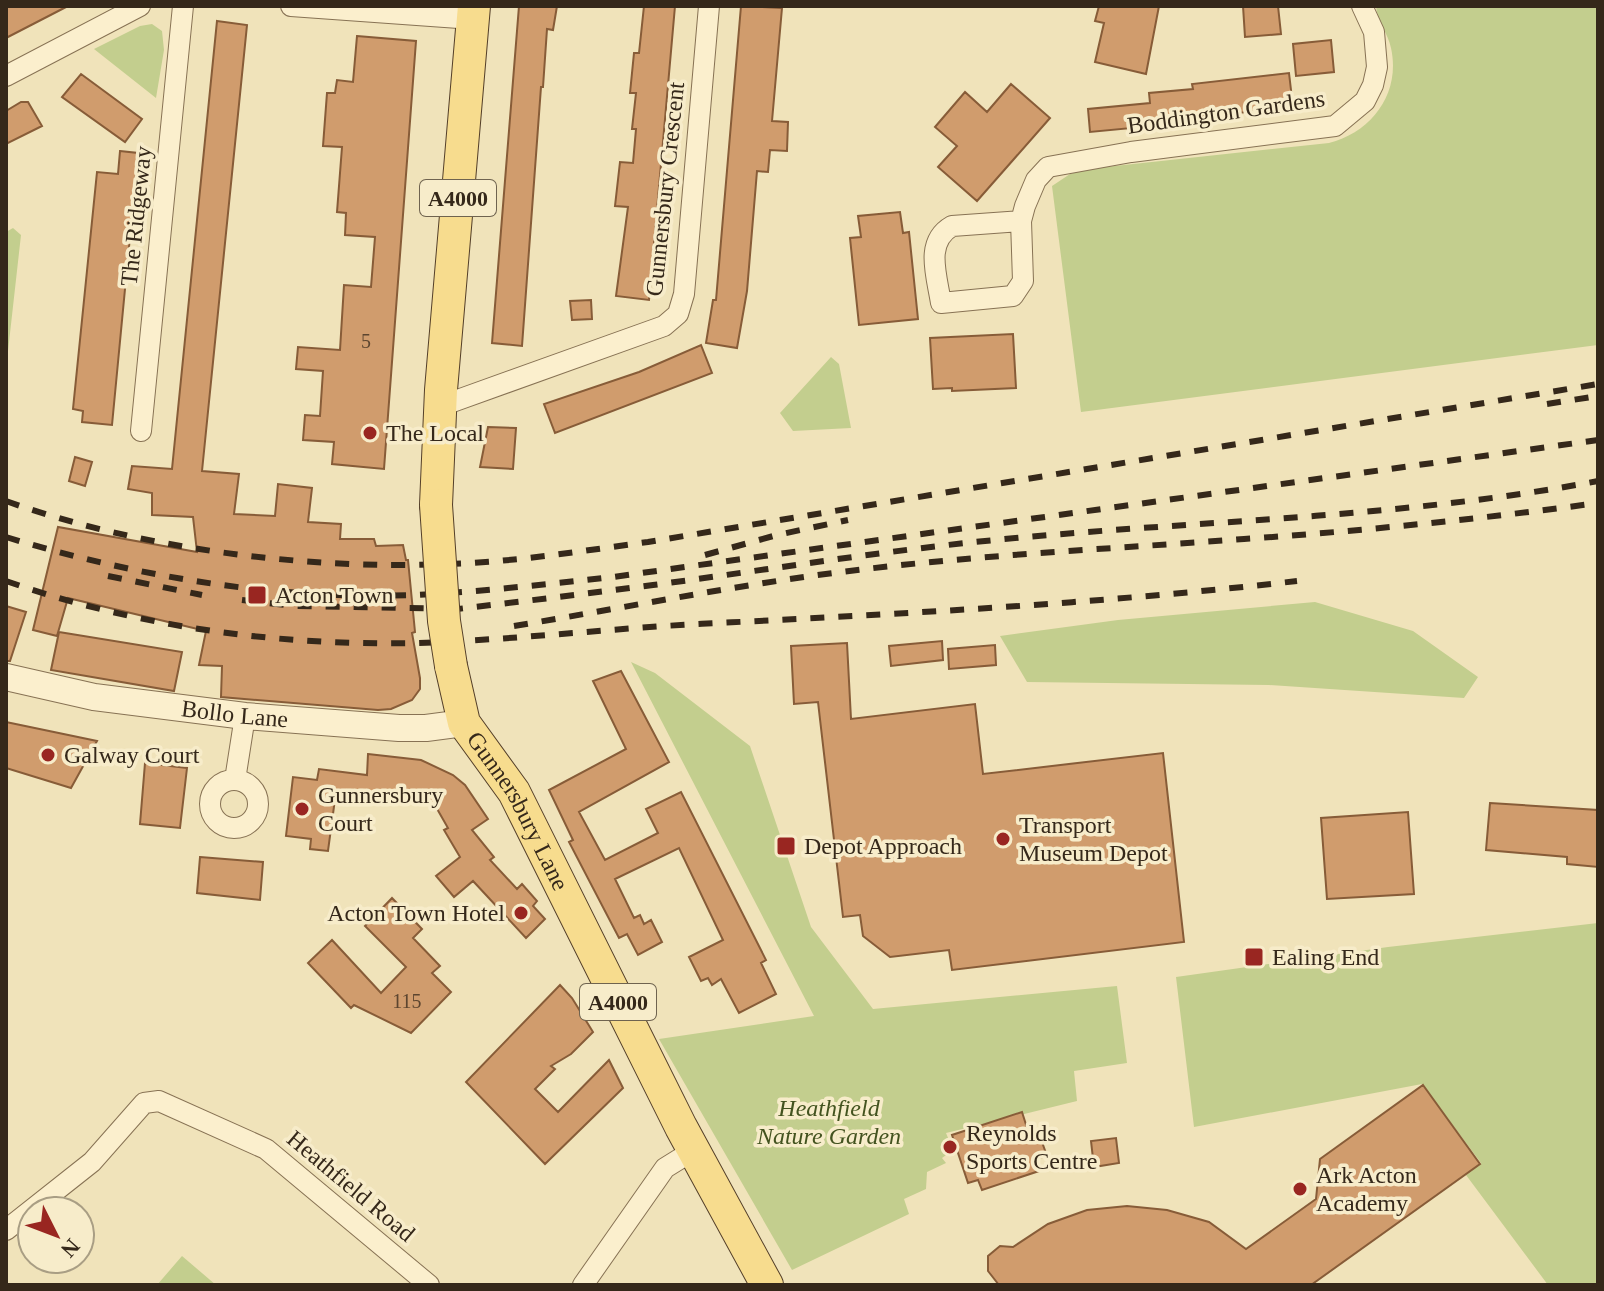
<svg xmlns="http://www.w3.org/2000/svg" width="1604" height="1291" font-family="'Times New Roman',serif">
	<rect width="100%" height="100%" fill="#f0e3ba"/>
	<path fill="#c3ce8e" d="M1376,6H1598V345L1081,412L1052,186L1070,174L1087,169L1329,143C1372,132 1401,93 1391,48C1388,33 1377,21 1376,6Z
		M152,24L162,31L164,50L156,98L94,49L140,26Z
		M13,228L21,235L6,369V232Z
		M831,357L839,364L851,428L793,431L780,413Z
		M1315,602L1413,631L1478,677L1464,698L1269,685L1027,682L1000,636L1118,620Z
		M631,662L655,673L750,746L811,927L873,1009L1117,986L1127,1063L1074,1071L1077,1101L946,1133L953,1150L942,1158L946,1163L927,1172L926,1189L904,1199L909,1214L792,1270L659,1039L814,1016Z
		M1598,923V1285H1548L1466,1175L1481,1163L1422,1084L1194,1127L1176,977L1388,947Z
		M182,1256L216,1285H157Z"/>
	<path fill="#d09c6d" stroke="#875c38" stroke-width="2" d="M6,6H68L6,38Z
		M519,6H557L553,30L547,29L543,87H541L522,346L492,343Z
		M644,6H675L649,300L616,296L628,207L615,206L620,162L633,163L636,129H632L636,93H630L634,53H639Z
		M741,6L782,8L772,121L788,122L787,151L770,150L768,172L757,171L747,291L737,348L706,343L713,300H716Z
		M1099,6H1159L1146,74L1095,62L1104,23L1095,21Z
		M1243,6H1278L1281,34L1245,37Z
		M217,21L247,25L202,471L239,474L234,514L275,516L278,484L312,488L308,522L341,524L340,539H374L376,546L403,545L406,560H408L415,632L412,633L420,678V689L412,700L391,709L378,710L221,697L222,666L199,665L206,631L68,598L57,636L33,630L58,527L197,552L193,517L152,515V493L128,489L132,466L172,469Z
		M357,36L416,41L384,469L332,464L334,442L303,440L305,415L320,416L323,371L296,369L298,347L340,350L344,285L371,287L375,237L345,235L346,213L337,212L342,147L323,146L327,93H335L337,80L353,82Z
		M1331,40L1334,72L1296,76L1293,44Z
		M1289,73L1293,107L1182,119L1184,126L1152,129V126L1090,132L1088,109L1150,103L1149,93L1193,89L1192,84Z
		M81,74L142,119L125,142L62,97Z
		M1011,84L1050,118L977,201L938,167L957,146L935,127L965,92L987,112Z
		M21,102H28L42,126L6,144V111Z
		M120,151L138,153L112,425L82,422L83,411L73,409L97,172L118,174Z
		M900,212L903,233L909,232L918,319L859,325L850,238L861,237L858,216Z
		M591,300L592,319L572,320L570,301Z
		M1013,334L1016,388L952,391V388L933,389L930,338Z
		M701,345L712,373L555,433L544,404L639,372Z
		M488,427L516,428L513,469L480,467Z
		M75,457L92,462L85,486L69,481Z
		M6,606L26,612L10,661H6Z
		M59,632L182,652L174,691L51,670Z
		M942,641L943,660L891,666L889,646Z
		M847,643L851,719L975,704L983,774L1163,753L1184,942L952,970L949,950L890,957L863,936L860,915L843,917L818,702L794,704L791,646Z
		M995,645L996,665L949,669L948,649Z
		M621,671L669,762L579,812L605,860L658,833L646,809L681,792L766,960L761,963L776,994L739,1013L721,979L712,985L708,978L701,981L689,957L723,940L679,848L615,879L634,918L640,915L644,924L651,920L662,942L638,955L627,934L619,938L569,842L573,840L549,790L626,749L593,681Z
		M6,722L97,741L71,788L6,768Z
		M368,754L421,760L453,775L465,785L488,819L472,830L494,857L490,860L517,889L522,884L537,901L533,906L545,919L526,938L473,881L454,897L436,876L460,857L444,830L448,828L436,807L413,795L339,791L338,800L335,799L328,851L310,849L311,839L286,836L293,777L317,780L319,769L367,775Z
		M145,763L187,768L180,828L140,824Z
		M1490,803L1598,810V867L1567,864V857L1486,850Z
		M1408,812L1414,894L1327,899L1321,818Z
		M200,857L263,862L260,900L197,893Z
		M392,898L422,929L413,938L440,966L432,973L451,992L411,1033L354,1005L351,1008L308,963L332,940L381,993L406,967L365,926Z
		M560,985L572,998L593,1032L571,1054L551,1066L555,1069L535,1089L558,1112L609,1060L623,1088L545,1164L466,1082Z
		M1423,1085L1480,1164L1311,1285H999L988,1271V1256L1000,1246L1013,1247L1048,1224L1087,1210L1127,1206L1167,1210L1209,1222L1246,1249L1316,1199L1320,1159Z
		M1022,1112L1029,1134L1038,1131L1047,1156L1035,1159L1039,1171L982,1190L978,1180L968,1183L952,1135Z
		M1116,1138L1119,1163L1094,1167L1091,1141Z"/>
	<g fill="none" stroke-linecap="round" stroke-linejoin="round">
		<defs>
			<path id="minor" d="M291,6L473,19
				M6,76L140,6
				M1021,221L952,226C924,242 937,276 941,303L1013,296L1023,281L1021,221L1025,206L1036,180L1048,167L1131,152L1335,126L1365,101L1373,85L1377,67L1374,32L1362,6
				M441,406L664,326L678,314L684,294L709,6
				M141,431L183,6
				M210 804a24 24 0 1 1 48 0a24 24 0 1 1-48 0Z
				M235,780L245,716
				M6,1230L92,1162L144,1103L159,1101L266,1149L429,1285
				M583,1285L665,1168L694,1150"/>
			<g id="tertiary">
				<path id="s1" d="M6,677L94,697L245,716L399,728H426L464,723"/>
			</g>
			<g id="primary">
				<path d="M436,505L441,390L474,6"/>
				<path id="s2" d="M451,666L464,723L514,792L681,1127L767,1285"/>
			</g>
		</defs>
		<use href="#minor" stroke="#877254" stroke-width="22"/>
		<use href="#tertiary" stroke="#877254" stroke-width="28"/>
		<use href="#primary" stroke="#543f29" stroke-width="34"/>
		<use href="#minor" stroke="#fbefcd" stroke-width="20"/>
		<use href="#tertiary" stroke="#fbefcd" stroke-width="26"/>
		<use href="#primary" stroke="#f7dc8e" stroke-width="32"/>
		<path stroke="#35281a" stroke-width="6" stroke-dasharray="14 14" stroke-linecap="butt" d="M1547,404L1598,396
			M6,501C140,549 307,570 449,564C515,562 581,551 648,542L1598,384
			M6,537C138,577 275,600 413,595C480,592 547,584 613,577L1598,440
			M705,555L777,535L848,520
			M108,576L202,595
			M6,581C138,627 277,646 417,643C511,640 604,629 698,624C898,614 1098,604 1297,581
			M242,600L295,606L458,609
			M449,610C517,602 585,594 653,585C767,570 881,551 995,540C1198,520 1397,519 1598,481
			M514,626C623,608 731,586 841,572C975,555 1110,549 1244,539C1362,531 1480,519 1598,503"/>
		<defs>
			<path id="primary-bridge" d="M436,505L444,621L451,666"/>
		</defs>
		<use href="#primary-bridge" stroke="#543f29" stroke-width="34" stroke-linecap="butt"/>
		<use href="#primary-bridge" stroke="#f7dc8e" stroke-width="32"/>
	</g>
	<g fill="#992621" stroke="#f7ecca" stroke-width="3">
		<circle cx="370" cy="433" r="8"/>
		<rect x="247" y="585" width="20" height="20" rx="4"/>
		<circle cx="48" cy="755" r="8"/>
		<circle cx="302" cy="809" r="8"/>
		<circle cx="1003" cy="839" r="8"/>
		<rect x="776" y="836" width="20" height="20" rx="4"/>
		<circle cx="521" cy="913" r="8"/>
		<rect x="1244" y="947" width="20" height="20" rx="4"/>
		<circle cx="950" cy="1147" r="8"/>
		<circle cx="1300" cy="1189" r="8"/>
	</g>
	<g text-anchor="middle" stroke-width="7" stroke-linejoin="round" paint-order="stroke">
		<g font-size="20" fill="#5c452f">
			<text x="366" y="348">5</text>
			<text x="407" y="1008">115</text>
		</g>
		<g fill="#f7ecca" stroke="#6f634f" stroke-width="2">
			<rect x="420" y="180" width="76" height="36" rx="6"/>
			<rect x="580" y="984" width="76" height="36" rx="6"/>
		</g>
		<g font-size="22" font-weight="bold" fill="#35281a">
			<text x="458" y="206">A4000</text>
			<text x="618" y="1010">A4000</text>
		</g>
		<g font-size="24" fill="#35281a" stroke="#f7ecca">
			<text transform="translate(1226 112) rotate(-8)" y="8">Boddington Gardens</text>
			<text transform="translate(665 189) rotate(-84)" y="8">Gunnersbury Crescent</text>
			<text transform="translate(136 216) rotate(-84)" y="8">The Ridgeway</text>
			<text dy="8" stroke="none"><textPath href="#s1" startOffset="232">Bollo Lane</textPath></text>
			<text dy="8" stroke="none"><textPath href="#s2" startOffset="162">Gunnersbury Lane</textPath></text>
			<text transform="translate(351 1186) rotate(40)" y="8">Heathfield Road</text>
		</g>
		<g font-size="24" fill="#35281a" stroke="#f7ecca" text-anchor="start">
			<text x="386" y="441">The Local</text>
			<text x="275" y="603">Acton Town</text>
			<text x="64" y="763">Galway Court</text>
			<text x="318" y="803">Gunnersbury<tspan x="318" dy="28">Court</tspan></text>
			<text x="1019" y="833">Transport<tspan x="1019" dy="28">Museum Depot</tspan></text>
			<text x="804" y="854">Depot Approach</text>
			<text x="505" y="921" text-anchor="end">Acton Town Hotel</text>
			<text x="1272" y="965">Ealing End</text>
			<text x="966" y="1141">Reynolds<tspan x="966" dy="28">Sports Centre</tspan></text>
			<text x="1316" y="1183">Ark Acton<tspan x="1316" dy="28">Academy</tspan></text>
		</g>
		<g font-size="24" font-style="italic" fill="#43531f" stroke="#f7ecca">
			<text x="829" y="1116">Heathfield<tspan x="829" dy="28">Nature Garden</tspan></text>
		</g>
	</g>
	<rect width="1604" height="1291" fill="none" stroke="#35281a" stroke-width="16"/>
	<g transform="translate(56 1235) rotate(132)"><circle r="38" fill="#f7ecca" stroke="#a99e84" stroke-width="2"/>
	<path d="M0-6L14 30L0 20L-14 30Z" fill="#992621"/>
	<text y="-12" font-size="22" font-weight="bold" text-anchor="middle" fill="#35281a">N</text>
	</g>
</svg>
